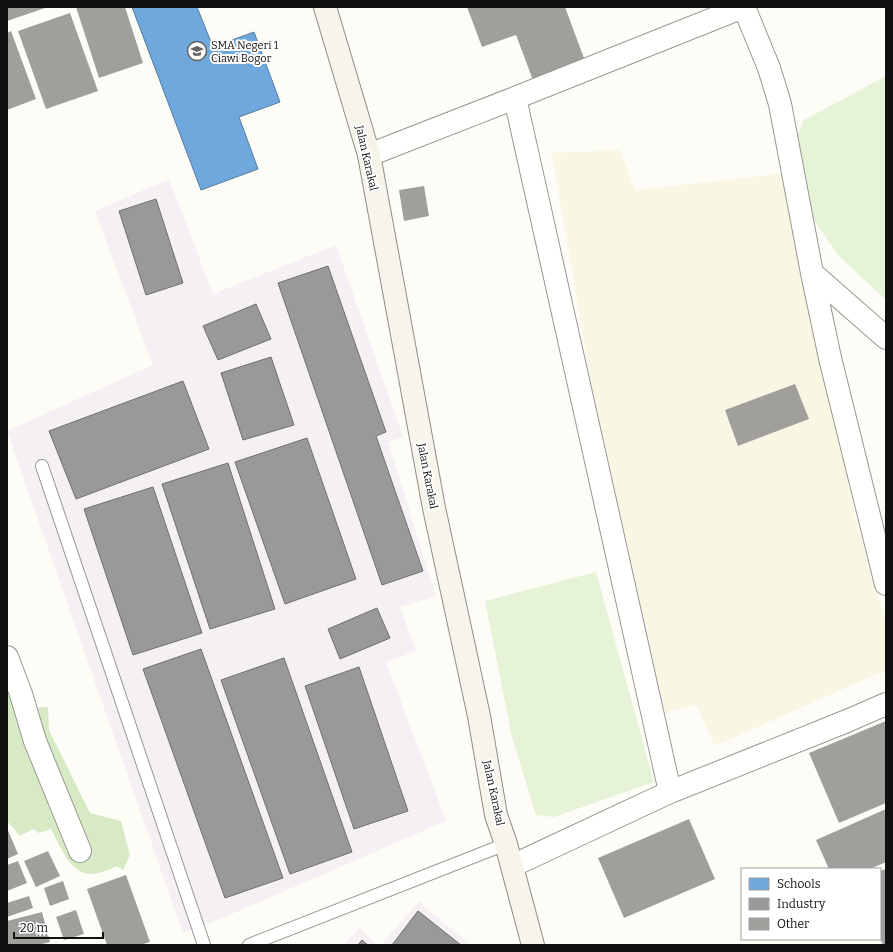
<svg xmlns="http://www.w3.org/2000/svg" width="893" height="952" font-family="Bitter,serif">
	<rect width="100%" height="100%" fill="#fdfcf7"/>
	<path fill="#f5f0f3" d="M169,179L213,294L336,245L403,437L388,442L436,596L400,607L416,651L386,662L446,821L227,916L183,933L7,431L153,365L95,211Z
		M419,901L426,908L471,945H381Z
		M359,928L378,945H344Z"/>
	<path fill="#f9f7e4" d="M620,150L635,190L788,173L830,390L856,520L886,625V670L715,746L696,705L662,714L626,592L552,153Z"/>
	<path fill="#e7f3d7" d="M886,76V300L839,256L807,210L795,139L804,120Z
		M596,572L654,782L554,817L536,815L512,737L485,601Z"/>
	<path fill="#d8eac5" d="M7,642L30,708L48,707L49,730L90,813L121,821L130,855L123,870L117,866C110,869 97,875 90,874C70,873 59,844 51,829L39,833L33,829L20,836L7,821Z"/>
	<path fill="#6fa8dc" stroke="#537b9f" d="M132,7H197L213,47L254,32L280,102L239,117L258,169L201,190Z"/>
	<path fill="#999" stroke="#707070" d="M156,199L183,283L146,295L119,211Z
		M328,266L386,432L376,436L423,571L382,585L278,283Z
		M256,304L271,339L218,360L203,326Z
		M271,357L294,425L243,440L221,373Z
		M183,381L209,449L76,499L49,431Z
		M307,438L356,579L285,604L235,462Z
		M228,463L275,609L210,629L162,484Z
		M153,487L202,633L133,655L84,509Z
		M377,608L390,638L340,659L328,629Z
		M201,649L283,878L225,898L143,669Z
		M284,658L352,852L290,874L221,680Z
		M359,667L408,811L354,829L305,686Z
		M418,911L461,945H392Z
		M362,940L368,945H358Z"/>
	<path fill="#a19f9c" d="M7,7H48L7,21Z
		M76,7H125L143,63L99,78Z
		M467,7H565L588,69L536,88L516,35L482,47Z
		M70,13L98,91L46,109L18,31Z
		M11,31L36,99L7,110V33Z
		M424,186L429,216L404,221L399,190Z
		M795,384L809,419L738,446L725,410Z
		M886,721V803L839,823L809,753Z
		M886,809V862L870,869H829L816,840Z
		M689,819L715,879L624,918L598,858Z
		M7,828L18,854L7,859Z
		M48,851L60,876L36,887L24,861Z
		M18,861L27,883L7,891V865Z
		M886,869V944L883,945L880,938V871Z
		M126,875L150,942L140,945H107L87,889Z
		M63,881L69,899L50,906L44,888Z
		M29,896L33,908L7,917V903Z
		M76,910L84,934L64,940L56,917Z
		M42,912L50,942L38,945H7V921Z"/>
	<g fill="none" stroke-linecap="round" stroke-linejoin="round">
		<defs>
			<path id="lane" d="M42,466L204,945
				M249,945L506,844"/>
			<path id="street" d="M744,7L769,68L780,104L812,273L830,358L886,584
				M515,98L670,792
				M369,155L515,98L743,7
				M812,273L886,338
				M7,657L21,694L35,741L80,851
				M512,866L670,792L847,721L886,704"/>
			<path id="secondary" d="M325,7L369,155L434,508L479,716L496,815L506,844L533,945"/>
		</defs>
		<use href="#lane" stroke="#979795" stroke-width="14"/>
		<use href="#street" stroke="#979795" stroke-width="24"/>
		<use href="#secondary" stroke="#8e8d8b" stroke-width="24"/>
		<use href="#lane" stroke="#fffffe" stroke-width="12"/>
		<use href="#street" stroke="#fffffe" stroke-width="22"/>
		<use href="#secondary" stroke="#f6f4eb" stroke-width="22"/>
	</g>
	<defs>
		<symbol id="school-ring" viewBox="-11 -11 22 22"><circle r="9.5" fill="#fff" stroke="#646362" stroke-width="1.5"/><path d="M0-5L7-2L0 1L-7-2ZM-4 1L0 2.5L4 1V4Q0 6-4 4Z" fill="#646362"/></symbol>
	</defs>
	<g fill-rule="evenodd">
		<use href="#school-ring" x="186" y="40" width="22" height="22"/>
	</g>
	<g text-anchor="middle" stroke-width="4" stroke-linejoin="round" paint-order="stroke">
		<g font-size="11" fill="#111" stroke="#fff" text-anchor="start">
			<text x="211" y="49">SMA Negeri 1<tspan x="211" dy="13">Ciawi Bogor</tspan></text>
		</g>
		<g font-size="11" fill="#111" stroke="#fff">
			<text transform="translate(367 158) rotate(77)" y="4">Jalan Karakal</text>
			<text transform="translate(428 476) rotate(79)" y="4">Jalan Karakal</text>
			<text transform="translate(494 793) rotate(78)" y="4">Jalan Karakal</text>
		</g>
	</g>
	<rect width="893" height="952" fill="none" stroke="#111111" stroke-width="16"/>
	<rect x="741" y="868" width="140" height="72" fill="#ffffff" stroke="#a0a0a0"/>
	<rect x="749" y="878" width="20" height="12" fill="#6fa8dc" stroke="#a0a0a0"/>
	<text x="777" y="888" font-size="12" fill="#111111">Schools</text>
	<rect x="749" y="898" width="20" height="12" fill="#999999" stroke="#a0a0a0"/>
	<text x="777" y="908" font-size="12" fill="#111111">Industry</text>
	<rect x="749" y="918" width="20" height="12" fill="#a19f9c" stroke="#a0a0a0"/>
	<text x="777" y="928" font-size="12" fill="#111111">Other</text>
	<path d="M14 932v6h89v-6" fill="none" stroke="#111111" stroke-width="2"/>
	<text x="20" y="932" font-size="12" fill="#111111" stroke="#ffffff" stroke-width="3" paint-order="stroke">20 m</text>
</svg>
